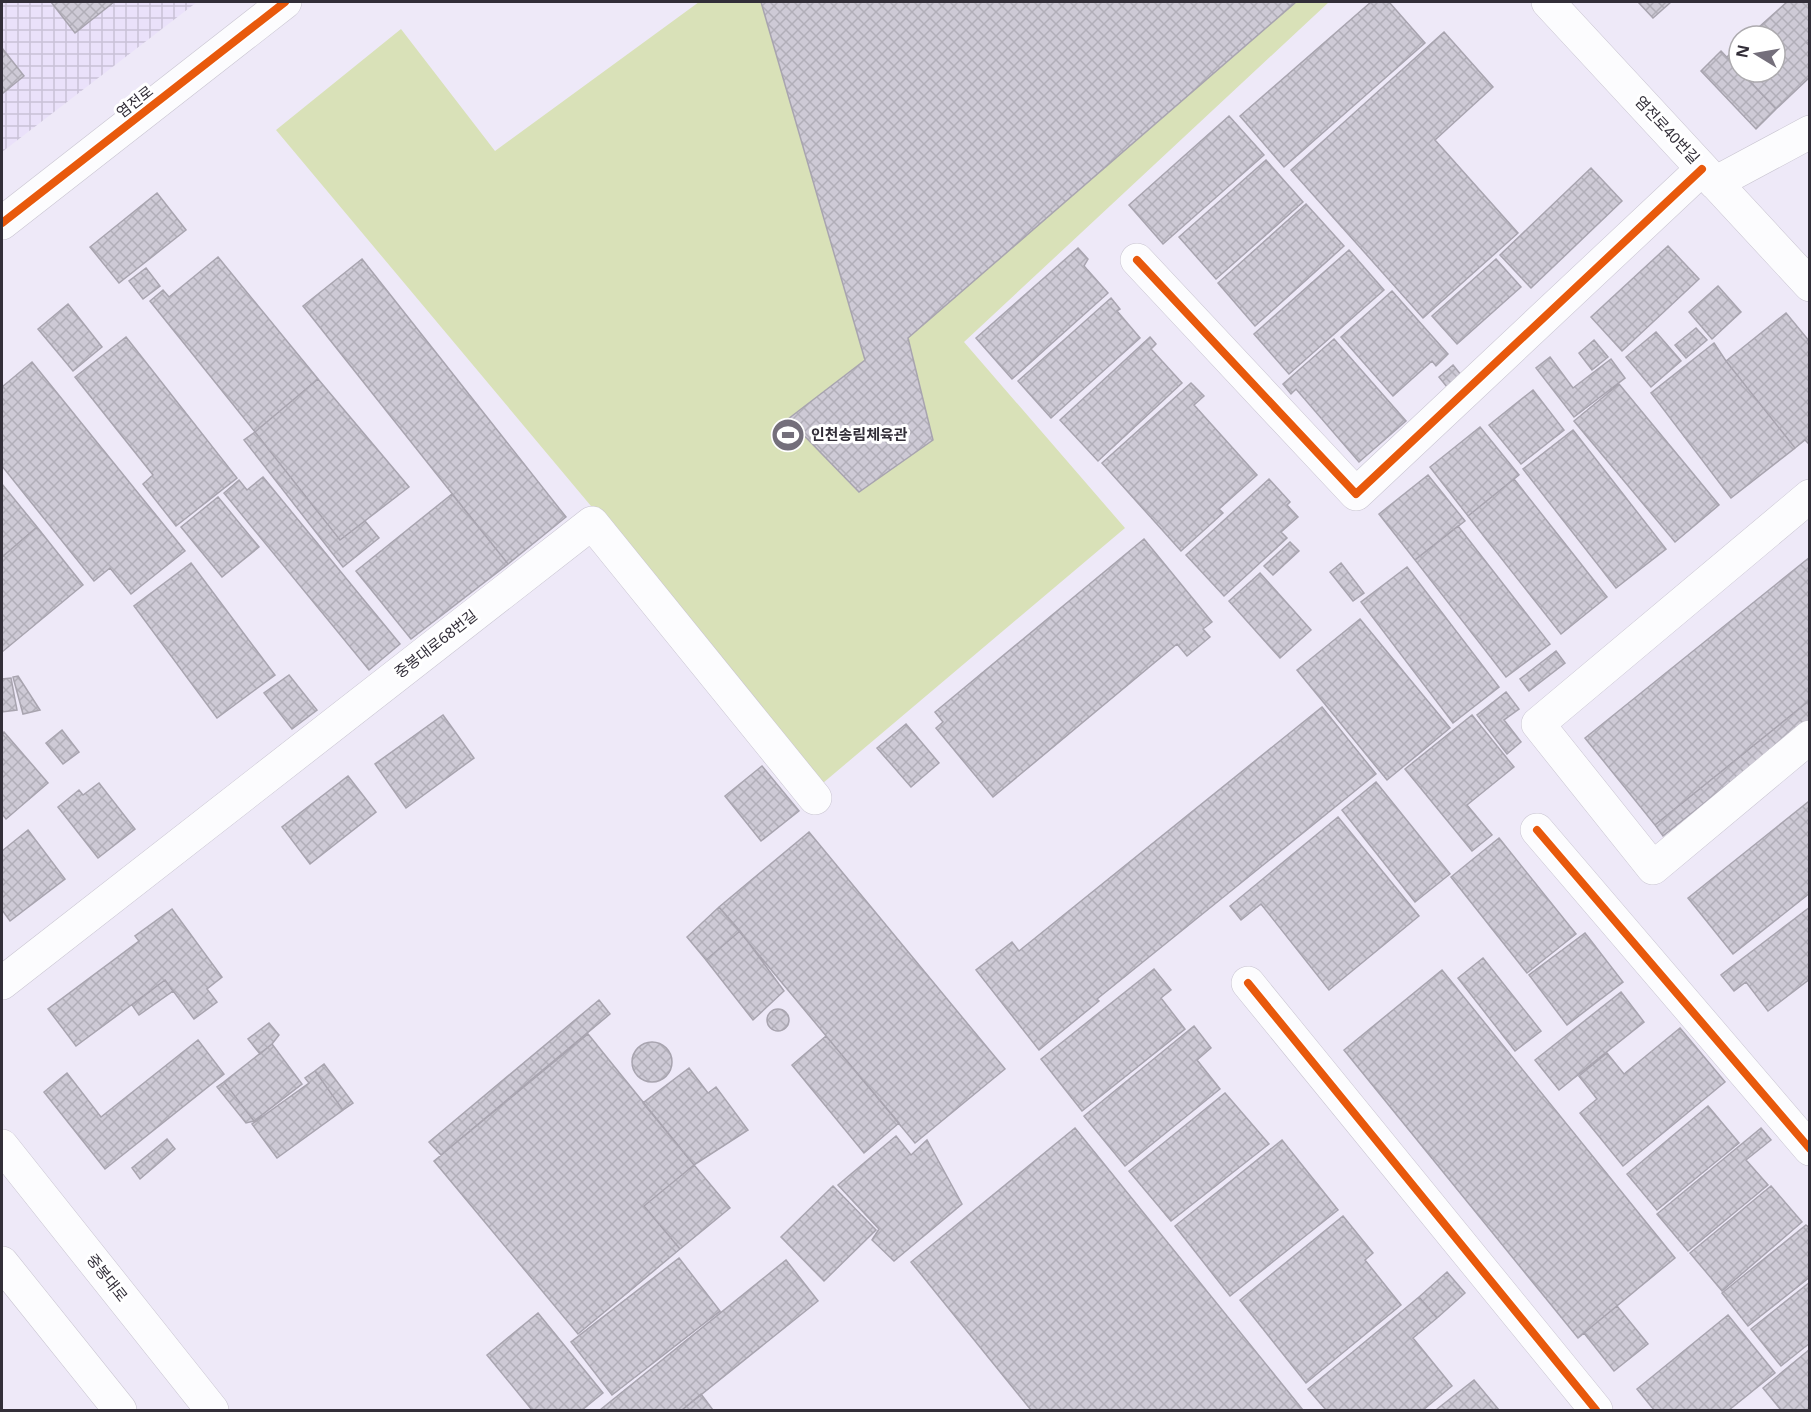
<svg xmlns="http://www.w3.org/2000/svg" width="1811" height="1412" font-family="'Noto Sans','Noto Sans KR',sans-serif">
	<defs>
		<pattern id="industrial-grid" width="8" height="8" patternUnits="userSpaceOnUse" patternTransform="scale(1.5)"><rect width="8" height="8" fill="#eae1fa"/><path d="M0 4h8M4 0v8" fill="none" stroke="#c9c1d7"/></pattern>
		<pattern id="building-cross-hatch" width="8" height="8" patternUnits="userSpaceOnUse" patternTransform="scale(1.5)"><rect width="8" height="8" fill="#cecad6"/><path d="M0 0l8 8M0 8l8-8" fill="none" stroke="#b1aeb8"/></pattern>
	</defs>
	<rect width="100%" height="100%" fill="#eee9f8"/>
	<path fill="url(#industrial-grid)" d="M2,2H197L2,152Z"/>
	<path fill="#d9e1b8" d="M699,2H1329L964,342L1125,528L823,783L276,130L401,29L495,151Z"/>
	<path fill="url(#building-cross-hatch)" stroke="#a8a4af" stroke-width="1.5" d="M51,2H114L75,33Z
		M761,2H1296L908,338L933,440L859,492L788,419L865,360Z
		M1371,2H1389L1425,43L1284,167L1240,116Z
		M1638,2H1671L1653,18Z
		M1787,2H1810V41L1807,43L1810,46V77L1776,109L1741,72H1775V36H1749Z
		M1444,32L1493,87L1435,140L1518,233L1423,318L1291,170Z
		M1739,45V70L1727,57Z
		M2,48L24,76L2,94Z
		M1721,51L1739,70V72H1741L1776,109L1756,129L1701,71Z
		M1229,116L1264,155L1163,244L1129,205Z
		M1266,160L1303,202L1216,279L1179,237Z
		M1591,168L1622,201L1531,288L1500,255Z
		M157,193L186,230L119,283L90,247Z
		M1306,204L1344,246L1255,326L1218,283Z
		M1668,246L1699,279L1622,351L1591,317Z
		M1078,248L1088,259L1084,266L1108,293L1012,379L976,338Z
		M1349,250L1384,290L1289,374L1254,334Z
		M218,257L318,379L255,432L150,301L163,290L169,297Z
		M362,259L566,517L508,564L303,306Z
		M1496,259L1521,287L1457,344L1432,316Z
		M146,268L160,286L143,299L129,281Z
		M1718,286L1741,312L1712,339L1689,312Z
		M1392,291L1448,354L1436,366L1432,361L1393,396L1341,337Z
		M1111,298L1120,309L1117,311L1140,338L1051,418L1018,381Z
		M68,304L102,347L73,371L38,329Z
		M1786,313L1810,342V442L1808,443L1805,440L1795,448L1726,361Z
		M1696,328L1707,340L1686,358L1675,345Z
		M1656,332L1681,361L1651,387L1626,357Z
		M126,337L237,478L176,526L143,484L153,475L75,377Z
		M1150,337L1156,344L1151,349L1182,383L1098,461L1060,420Z
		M1334,339L1406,421L1359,462L1296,389L1291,394L1283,384Z
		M1594,340L1608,357L1592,370L1579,353Z
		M1714,343L1726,361L1795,448L1731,498L1651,393Z
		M1550,357L1573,388L1611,359L1625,378L1574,417L1536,368Z
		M32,362L185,551L131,594L110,568L94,581L2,466V387Z
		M1453,365L1461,375L1447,387L1439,377Z
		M318,379L409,487L340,540L255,432Z
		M1191,383L1204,396L1194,405L1257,475L1219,509L1223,513L1181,551L1102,463Z
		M1619,384L1719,505L1675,542L1574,421Z
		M1533,390L1564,430L1521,464L1489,425Z
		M1480,427L1519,475L1468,516L1430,467Z
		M1573,430L1666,549L1616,588L1523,469Z
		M255,432L340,540L365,521L379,538L343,567L244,440Z
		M1428,475L1465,521L1415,560L1379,514Z
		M263,477L400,644L369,670L224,493L239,480L247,490Z
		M1269,479L1290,502L1287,505L1298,517L1281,532L1287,538L1224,596L1186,555Z
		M1514,479L1607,597L1561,634L1468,516Z
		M2,484L37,527L2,557Z
		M452,494L508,564L411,639L356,571Z
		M218,497L259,547L222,577L181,527Z
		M1458,526L1550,644L1506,677L1415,560Z
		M37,527L83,585L2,652V557Z
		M1144,539L1212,622L1203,629L1210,637L1187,656L1177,644L993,797L936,728L943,722L935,712Z
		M1290,542L1299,551L1273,575L1264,566Z
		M1810,557V700L1655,825L1585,738Z
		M191,563L275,675L217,718L134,606Z
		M1341,563L1364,593L1353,601L1330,572Z
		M1407,567L1499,687L1453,723L1361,602Z
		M1260,573L1311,630L1280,658L1229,601Z
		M1360,619L1450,728L1387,780L1297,670Z
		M1556,651L1565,663L1529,691L1520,679Z
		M289,675L317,710L292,729L264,693Z
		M18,676L40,710L23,714L13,677Z
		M11,678L17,710L2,712V679Z
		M1506,692L1519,709L1504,720L1521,742L1507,754L1477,715Z
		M1810,700V719L1663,836L1655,825Z
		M1322,707L1376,774L1097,999L1099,1001L1039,1050L976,970L1012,942L1019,951Z
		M443,715L474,758L406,808L375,764Z
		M1472,715L1514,767L1467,805L1492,835L1472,851L1405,769Z
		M906,724L939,763L911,787L877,748Z
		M62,730L79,752L63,764L46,743Z
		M4,732L48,783L6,819L2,814V735Z
		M762,766L799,811L761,841L725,796Z
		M348,776L376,812L310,864L282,827Z
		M1376,782L1450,874L1415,902L1342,810Z
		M99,783L135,829L98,858L58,807L79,790L83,795Z
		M1808,802L1810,804V893L1733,954L1688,898Z
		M1338,817L1419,916L1329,990L1261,904L1241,920L1230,906Z
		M28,830L65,879L10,921L2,910V851Z
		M809,832L1005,1069L915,1143L719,907Z
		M1499,838L1576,934L1527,973L1451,877Z
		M719,907L740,931L706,960L687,937Z
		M1810,907V979L1768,1011L1746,982L1734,991L1721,975Z
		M172,909L222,977L207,989L217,1002L194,1019L165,980L76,1046L48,1009L139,941L135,936Z
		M740,931L784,991L753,1020L706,960Z
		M1585,933L1623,982L1567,1025L1529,975Z
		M1483,958L1541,1031L1515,1051L1458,978Z
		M1154,969L1171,990L1161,998L1185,1029L1082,1111L1041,1059Z
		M1442,970L1675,1258L1578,1338L1344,1050Z
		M165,980L173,991L139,1015L132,1005Z
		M1621,992L1644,1022L1559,1090L1535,1060Z
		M599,1000L610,1014L441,1155L429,1142Z
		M767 1020a11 11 0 1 1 22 0a11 11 0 1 1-22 0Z
		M269,1023L279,1035L272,1044L260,1054L248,1039Z
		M1194,1026L1211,1048L1197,1060L1220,1089L1125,1166L1084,1116Z
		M1680,1028L1725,1082L1623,1166L1580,1113L1597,1099L1579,1076L1607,1053L1624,1074Z
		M588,1034L694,1165L644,1206L680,1249L578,1334L434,1161Z
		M826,1036L899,1123L864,1153L792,1065Z
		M198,1040L224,1074L105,1169L44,1092L67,1073L101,1117Z
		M632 1062a20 20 0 1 1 40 0a20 20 0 1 1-40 0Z
		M272,1044L302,1084L254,1121L224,1082Z
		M324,1064L353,1103L343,1110L315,1071Z
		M689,1068L708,1093L716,1087L748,1130L694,1165L643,1103Z
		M315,1071L343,1110L277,1158L252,1124L309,1083L305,1078Z
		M224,1082L254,1121L246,1123L217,1087Z
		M1225,1093L1269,1144L1171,1221L1129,1171Z
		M1708,1106L1739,1143L1657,1210L1627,1174Z
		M1075,1128L1303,1410H1031L911,1262Z
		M1761,1128L1771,1140L1746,1160L1768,1185L1688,1251L1657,1214Z
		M896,1136L911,1155L927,1140L962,1204L894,1261L872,1240L879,1229L838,1185Z
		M167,1139L175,1149L140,1179L132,1168Z
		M1282,1140L1338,1210L1230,1296L1175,1226Z
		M694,1165L730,1208L680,1249L644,1206Z
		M833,1186L876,1230L824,1281L781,1237Z
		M1771,1186L1802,1222L1722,1291L1690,1253Z
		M1343,1216L1373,1253L1365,1260L1401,1305L1306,1383L1240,1300Z
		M1806,1225L1810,1228V1277L1748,1326L1722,1293Z
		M679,1258L720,1311L612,1395L571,1342Z
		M786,1260L818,1301L682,1410H600Z
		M1447,1272L1465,1293L1437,1318L1419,1297Z
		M1810,1282V1343L1781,1366L1751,1329Z
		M1419,1297L1437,1318L1413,1338L1452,1386L1423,1410H1326L1308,1389Z
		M1617,1306L1648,1344L1614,1371L1584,1333Z
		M538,1313L603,1393L582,1410H532L487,1355Z
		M1728,1315L1775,1373L1729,1410H1654L1637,1389Z
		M1810,1349V1410H1781L1763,1388Z
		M1474,1380L1499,1410H1436Z
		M701,1394L713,1410H682Z"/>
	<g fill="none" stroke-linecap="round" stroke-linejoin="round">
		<defs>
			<path id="minor" d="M1548,2L1810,285
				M1715,183L1810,132
				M2,223L285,2
				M1137,260L1356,494L1702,169
				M1810,496L1538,724L1653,868L1810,737
				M1537,830L1810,1149
				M2,983L592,523L815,798
				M1248,983L1596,1410"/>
			<path id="major" d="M2,1146L212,1410
				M2,1263L120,1410"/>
		</defs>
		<use href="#minor" stroke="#c9c5d1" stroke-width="34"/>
		<use href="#major" stroke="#c9c5d1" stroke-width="34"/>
		<use href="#minor" stroke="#fcfcfe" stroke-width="33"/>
		<use href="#major" stroke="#fcfcfe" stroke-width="33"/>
		<defs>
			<path id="cycleway" d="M2,223L285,2
				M1137,260L1356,494L1702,169
				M1537,830L1810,1149
				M1248,983L1596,1410"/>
		</defs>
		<use href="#cycleway" stroke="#fff" stroke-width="11"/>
		<use href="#cycleway" stroke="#e8590c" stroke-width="8"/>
	</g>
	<defs>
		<symbol id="stadium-disc" viewBox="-11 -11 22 22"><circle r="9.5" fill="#746f7b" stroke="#fff"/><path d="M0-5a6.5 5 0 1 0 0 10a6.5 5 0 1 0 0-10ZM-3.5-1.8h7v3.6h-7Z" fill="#fff"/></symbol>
	</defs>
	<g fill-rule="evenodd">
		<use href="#stadium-disc" x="769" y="416" width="38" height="38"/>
	</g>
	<g text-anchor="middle" stroke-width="6" stroke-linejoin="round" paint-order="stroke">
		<g font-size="15" fill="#322e38" stroke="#fff">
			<text transform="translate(135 102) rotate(-38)" y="5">염전로</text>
			<text transform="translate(1667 130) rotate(47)" y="5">염전로40번길</text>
			<text transform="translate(436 644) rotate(-38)" y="5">중봉대로68번길</text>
			<text transform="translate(107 1278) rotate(52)" y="5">중봉대로</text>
		</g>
		<g font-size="15" font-weight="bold" fill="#322e38" stroke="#fff" text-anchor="start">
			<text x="811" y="440">인천송림체육관</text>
		</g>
	</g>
	<rect width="1811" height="1412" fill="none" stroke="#322e38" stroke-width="6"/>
	<g transform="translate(1757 54) rotate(281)"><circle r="28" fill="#ffffff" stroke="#adabaf" stroke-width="1.5"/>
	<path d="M0-4.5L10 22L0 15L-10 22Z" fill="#746f7b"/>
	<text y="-9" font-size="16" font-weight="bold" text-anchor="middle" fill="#322e38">N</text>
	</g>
</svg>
